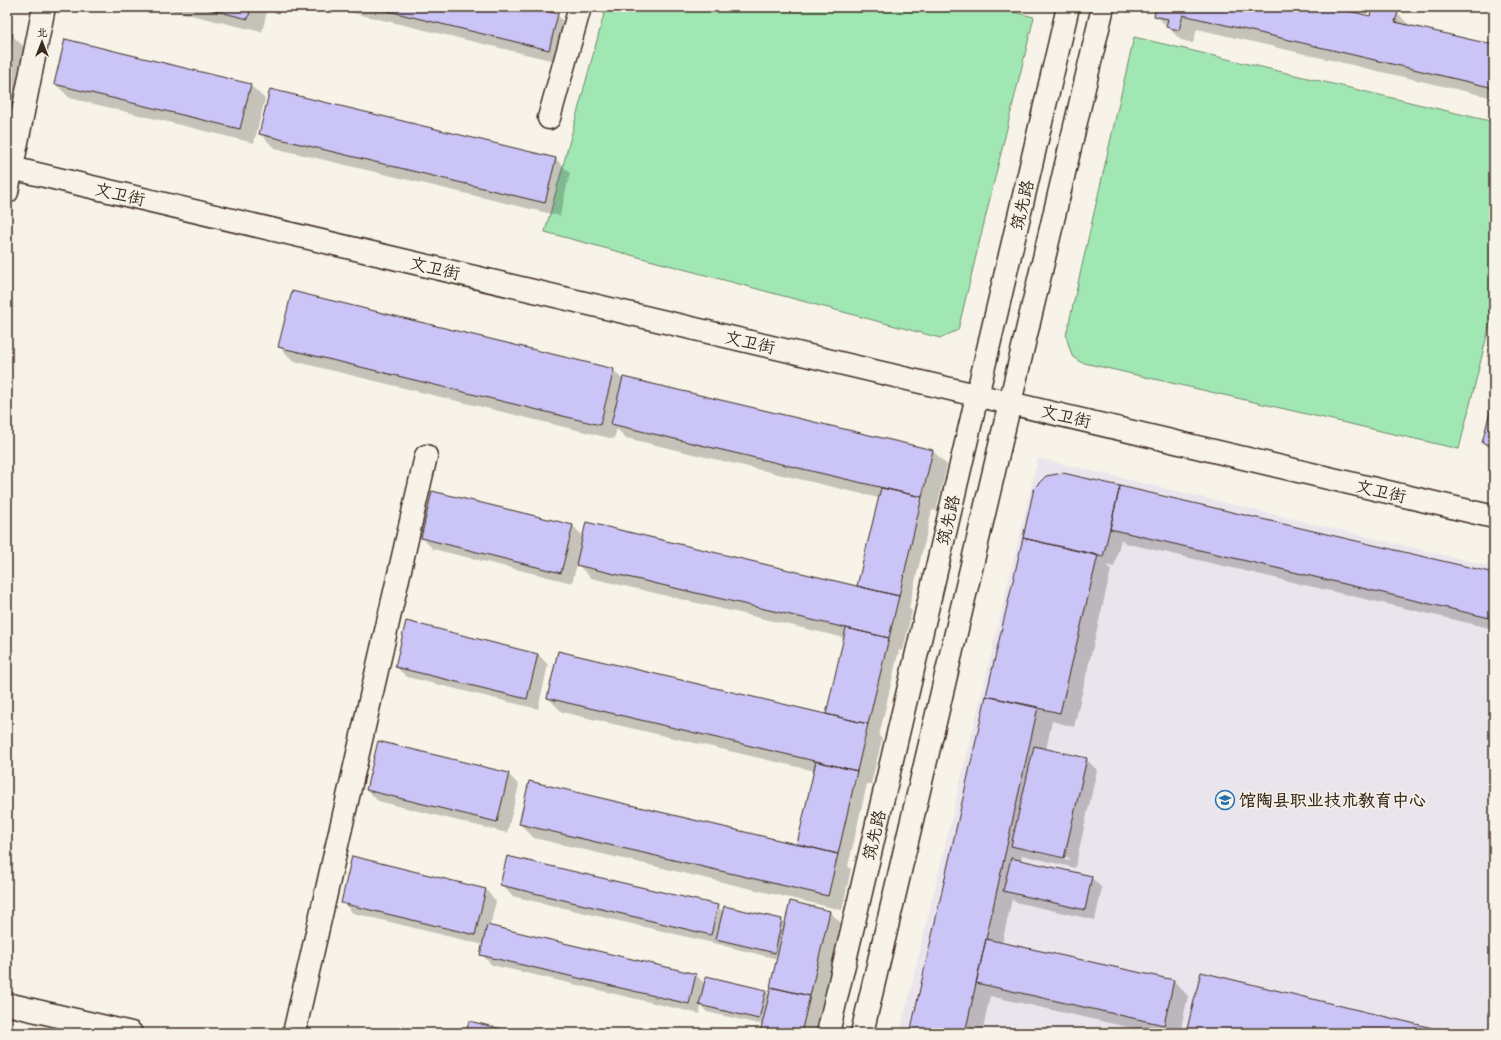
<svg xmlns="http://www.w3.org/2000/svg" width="1501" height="1040" font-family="Caveat,'LXGW WenKai TC',sans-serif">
	<rect width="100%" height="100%" fill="#f7f3e8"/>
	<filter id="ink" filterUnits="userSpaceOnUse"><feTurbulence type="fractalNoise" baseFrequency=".025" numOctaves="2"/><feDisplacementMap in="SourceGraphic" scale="8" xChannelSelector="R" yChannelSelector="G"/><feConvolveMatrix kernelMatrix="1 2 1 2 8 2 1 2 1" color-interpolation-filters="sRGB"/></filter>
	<g filter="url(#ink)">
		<path fill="#eae5ec" d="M1038,458L1494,567V1033H900Z"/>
		<path fill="#a1e7b4" stroke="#6e8869" d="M606,7H991L1034,17L958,330L940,338L545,232Z
			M1134,37L1494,122V307L1459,449L1080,362L1072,356L1066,336Z"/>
		<path fill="#0003" fill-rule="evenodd" d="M157,7H268L262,32Z
			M328,7H526L557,15L572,29L563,63Z
			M1157,7H1328L1370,17L1397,13L1410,26L1494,46V98L1197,29L1193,43L1181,40L1155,15Z
			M7,34L12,35L26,49L13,105L7,104Z
			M55,84L250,85L265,99L254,143L70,98Z
			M270,90L556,159L570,173L560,216L274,148L260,133Z
			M279,346L613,370L623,380L933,451L947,465L936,511L932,510L909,608L912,611L903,651L899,650L879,736L882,739L871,784H867L848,866L851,869L842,910L534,838L520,824L798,846L815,771L562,712L548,698L826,715L845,638L591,578L577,564L572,583L433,549L422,538L573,526L584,537L861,588L859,585L879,498L626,438L617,429L614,439L293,361Z
			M1494,401V453L1483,442Z
			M1063,474L1494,574V629L1125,543L1121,539L1114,567L1106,565L1111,570L1074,727L1052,721L1046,750L1086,759L1097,770L1075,868L1022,855L1021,861L1091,877L1102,888L1095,920L1015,902L1012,899L1002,943L1174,981L1188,996L1180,1033H1154L990,996L982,1033H911ZM1024,848L1070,858L1069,860L1024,850Z
			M538,654L548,665L538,709L407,677L396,667Z
			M508,774L519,785L507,833L378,801L367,790Z
			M502,885L717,906L723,912L782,920L786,924L830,912L841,923L815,1033H761L763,1025L707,1012L701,1006L700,1014L492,965L481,954L484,945L353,913L342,902L486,890L496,901L490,926L696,975L705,984L766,991L770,995L778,959L724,946L722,944V945L512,896Z
			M1188,1029L1449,1033H1192Z"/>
		<path fill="#cbc4f6" stroke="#3b2a1e" d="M200,7H251L248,19Z
			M371,7H530L558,14L549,50Z
			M1156,7H1332L1370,16L1372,7H1374L1398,12L1395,22L1494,45V88L1183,15L1179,30L1166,27L1168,19L1154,16Z
			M7,33L13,34L7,58Z
			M65,39L251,84L240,129L54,84Z
			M270,89L556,158L545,203L259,134Z
			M292,291L614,369L600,425L278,347Z
			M623,377L933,450L922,497L611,424Z
			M1493,400H1494V446L1482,443Z
			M1063,473L1120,486L1103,557L1023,538L1034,488L1046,476Z
			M1120,486L1494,573V619L1110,529Z
			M881,488L922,497L899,596L857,586Z
			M432,491L573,525L561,573L421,538Z
			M586,522L899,596L889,638L576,565Z
			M1023,538L1098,555L1060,713L986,696Z
			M406,621L538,654L527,699L395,667Z
			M846,628L889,638L868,724L826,714Z
			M558,651L868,724L857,771L547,698Z
			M986,696L1038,707L986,939L965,1033H910Z
			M378,741L509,773L497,822L366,790Z
			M1034,746L1087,758L1064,858L1011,846Z
			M816,761L857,771L838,854L797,844Z
			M529,781L838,854L828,896L519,824Z
			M352,856L486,889L475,935L341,903Z
			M507,856L718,905L711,935L500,885Z
			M1011,858L1092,876L1085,910L1003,891Z
			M790,901L830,911L810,996L770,987Z
			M724,906L782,919L775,953L716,939Z
			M487,925L696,974L689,1004L480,955Z
			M986,939L1174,980L1164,1025L976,983Z
			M1201,972L1453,1033H1204L1187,1029Z
			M706,976L766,990L759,1019L699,1005Z
			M771,987L810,996L801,1033H760Z
			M469,1021L519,1033H466Z"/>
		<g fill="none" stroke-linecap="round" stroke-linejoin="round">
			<defs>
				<path id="minor" d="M549,118L580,7
					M7,167L1494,517
					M7,192L44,7
					M7,1004L131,1033
					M294,1033L426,456
					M828,1033L1068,7
					M862,1033L1103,7"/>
			</defs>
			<use href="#minor" stroke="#3b2a1e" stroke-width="25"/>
			<use href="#minor" stroke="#f7f3e8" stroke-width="22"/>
		</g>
	</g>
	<defs>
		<symbol id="school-ring" viewBox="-11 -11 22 22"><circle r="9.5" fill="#f7f3e8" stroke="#1f6fb2" stroke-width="1.5"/><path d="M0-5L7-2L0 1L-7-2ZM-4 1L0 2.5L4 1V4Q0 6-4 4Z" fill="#1f6fb2"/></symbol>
	</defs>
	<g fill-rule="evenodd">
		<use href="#school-ring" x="1214" y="789" width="22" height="22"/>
	</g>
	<g text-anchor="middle" stroke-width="3" stroke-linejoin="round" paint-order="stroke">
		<g font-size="17" fill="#3b2a1e" stroke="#f7f3e8">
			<text transform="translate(120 194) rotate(13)" y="6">文卫街</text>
			<text transform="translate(1022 205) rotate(-77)" y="6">筑先路</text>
			<text transform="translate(435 268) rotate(13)" y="6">文卫街</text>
			<text transform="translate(750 342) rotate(13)" y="6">文卫街</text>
			<text transform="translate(1066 416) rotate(13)" y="6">文卫街</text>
			<text transform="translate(1381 491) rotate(13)" y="6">文卫街</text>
			<text transform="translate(948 520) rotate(-77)" y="6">筑先路</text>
			<text transform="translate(874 835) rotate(-77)" y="6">筑先路</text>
		</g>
		<g font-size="17" font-weight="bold" fill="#3b2a1e" stroke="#f7f3e8" text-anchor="start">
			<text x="1239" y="806">馆陶县职业技术教育中心</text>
		</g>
	</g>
	<rect width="1501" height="1040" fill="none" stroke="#f7f3e8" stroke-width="24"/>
	<rect x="12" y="12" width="1477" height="1016" fill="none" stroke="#3b2a1e" stroke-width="1.5" filter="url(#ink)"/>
	<g transform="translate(42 42)" stroke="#f7f3e8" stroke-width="3" paint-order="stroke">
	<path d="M0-3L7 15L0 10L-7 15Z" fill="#3b2a1e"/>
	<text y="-6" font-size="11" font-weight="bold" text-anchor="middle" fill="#3b2a1e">北</text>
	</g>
</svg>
